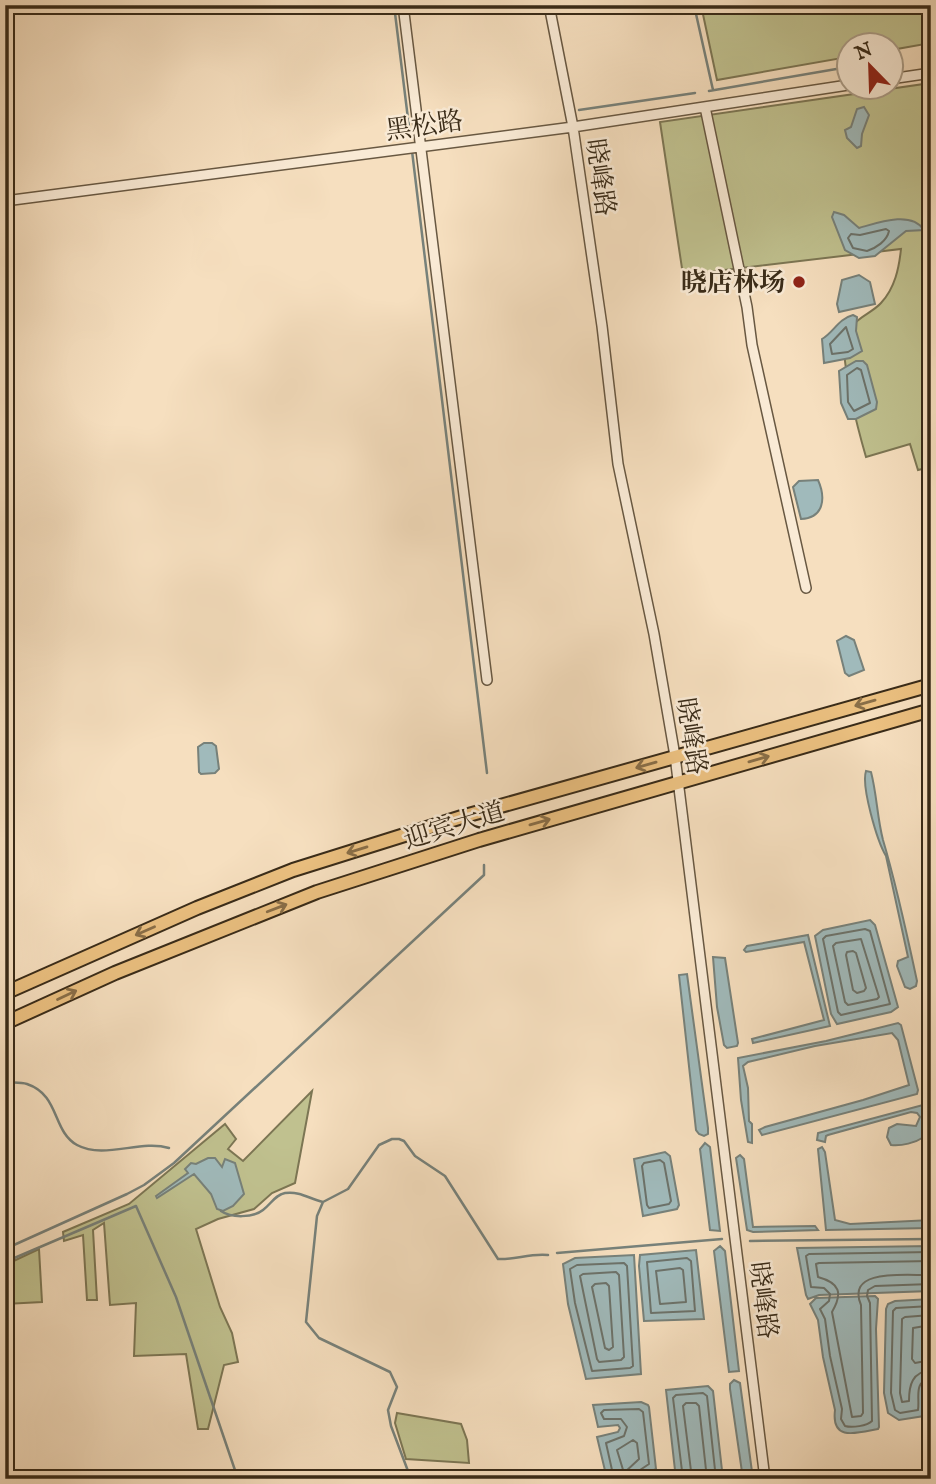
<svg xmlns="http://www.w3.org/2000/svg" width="936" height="1484" font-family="'IM FELL English','Noto Serif SC',serif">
	<rect width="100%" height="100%" fill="#f6dfbf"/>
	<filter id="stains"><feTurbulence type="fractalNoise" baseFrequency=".00286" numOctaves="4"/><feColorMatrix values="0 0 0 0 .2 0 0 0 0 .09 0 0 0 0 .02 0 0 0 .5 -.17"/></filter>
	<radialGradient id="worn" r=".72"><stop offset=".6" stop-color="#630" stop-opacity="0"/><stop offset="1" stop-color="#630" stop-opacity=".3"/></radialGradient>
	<path fill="#c0c18f" stroke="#7c7654" stroke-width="2" d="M701,5H931V43L891,50L890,46H848V57L717,80Z
		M931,83V247L927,248L931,268V467L918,470L910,444L866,457C857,426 847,384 844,352C844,345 848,332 852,326C860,316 873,312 881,303C895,288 899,268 901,249L683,275L660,122Z
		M312,1091L295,1183L272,1193L254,1209L218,1219L196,1229L220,1307L232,1333L238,1362L224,1365L208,1429H198L186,1354L134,1356L136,1303L110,1305L104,1223L93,1230L97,1300H87L83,1235L64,1241L63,1232L129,1204L225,1124L236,1139L228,1149L243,1161Z
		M39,1249L42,1302L5,1304V1265Z
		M397,1413L461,1424L467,1440L469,1463L406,1459L395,1423Z"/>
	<path fill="#a0babb" stroke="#77817a" stroke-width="2" d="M864,107L869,115L862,134L861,146L857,148L847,138L845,130L851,127L857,109Z
		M834,212L844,215L859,228C877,223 911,210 924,230L906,231L875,256L859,258L845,250L832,217Z
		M859,275L870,282L875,304L839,312L837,304L842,280Z
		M853,315L857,317L856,331L862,351L850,358L824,363L822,339C834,332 838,319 853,315Z
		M856,361H863L867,365L877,402L876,409L856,419H848L841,403L839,371Z
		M818,480C826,498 824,518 801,519L793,487L799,481Z
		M846,636L854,640L864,670L849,676L845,673L837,641Z
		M204,743H212L216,746L219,769L215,773L201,774L199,772L198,747Z
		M866,771L871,772C877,795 877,817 883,840C897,887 907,934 917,981L916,986L910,989L905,987L897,966L898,961L908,957L886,856C877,841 861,786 866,771Z
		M870,920L875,925L898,1007L891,1012L837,1024L831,1014L815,936L823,930Z
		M808,935L830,1026L753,1043L752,1039L824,1020L804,942L746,952L744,950L747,946Z
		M713,957L725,958L738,1043L737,1046L727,1048L724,1045L717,1007Z
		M687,974L708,1128V1134L704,1136L699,1134L696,1130L679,975Z
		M898,1023L901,1025L918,1090L917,1094L762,1135L759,1130L765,1127L863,1100L909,1085L898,1040L892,1033L815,1046L748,1062L743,1066L748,1088L749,1121L752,1124V1143L748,1142L741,1100L738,1058L826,1041Z
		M923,1105L931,1136V1190L924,1137C915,1143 902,1146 891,1145L887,1137L889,1128L897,1124L916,1126L920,1117L917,1113L911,1112L828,1135L826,1136L825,1142L817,1140L818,1133Z
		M705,1143L710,1147L720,1231L710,1230L700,1149Z
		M822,1147L825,1152L835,1220L850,1224L931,1220V1228L826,1230L818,1149Z
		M665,1152L670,1156L679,1205L677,1209L643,1216L634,1159Z
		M740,1155L744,1159L753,1227L815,1226L818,1230L753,1232L747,1230L736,1158Z
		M208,1158H215L222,1167L225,1159L235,1163L244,1194L233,1206L223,1211L217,1209L211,1194L194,1174L157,1198L156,1196L188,1173L185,1169L191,1163L196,1164Z
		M720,1246L725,1251L739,1371L729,1372L714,1251Z
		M931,1246V1291L819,1295L808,1299L806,1295L797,1248Z
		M696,1250L704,1319L644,1321L639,1266L640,1255Z
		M634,1255L641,1374L586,1379L568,1304L563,1264L575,1258Z
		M875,1296L878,1299L876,1329L879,1427L878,1429C857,1433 831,1442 835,1410L823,1357L818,1320L810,1304L816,1298Z
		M931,1299V1385L925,1390L927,1412L924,1416L899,1420L888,1413L884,1393L886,1309L888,1304L895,1301Z
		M734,1380L740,1383L753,1479H743L730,1389V1384Z
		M708,1386L713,1391L723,1479H676L666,1390Z
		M641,1402L648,1405L649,1407L656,1469L635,1479H607L597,1437L618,1432L620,1428L618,1425L598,1427L593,1405Z"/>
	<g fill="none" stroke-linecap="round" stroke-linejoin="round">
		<path stroke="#6c726a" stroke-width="2" d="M886,229L889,231C887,241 876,248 867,251L853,248L848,238L851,234L860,235Z
			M846,327L853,349L848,352L832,354L830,344Z
			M857,368L861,370L870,403L854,411L848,402L847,375Z
			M865,929L870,931L890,1004L841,1015L838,1012L823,939L826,936Z
			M861,939L879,997L877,999L848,1005L845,1002L833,946L836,943Z
			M853,951L856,953L866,988L864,991L857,993L853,990L846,955L847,952Z
			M660,1160L664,1163L671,1201L669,1204L649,1208L647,1205L642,1166L644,1163Z
			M931,1252L809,1254L806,1256L811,1287L824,1288L830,1294L829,1301L820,1309L825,1319L830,1356L842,1409L841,1419L845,1426C852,1428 867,1426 872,1421L870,1303L867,1296L868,1290L875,1286L931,1284
			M687,1258L691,1261L695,1311L651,1313L647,1262Z
			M931,1261L819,1263L816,1264L818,1277C840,1283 843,1293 832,1312L852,1417L861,1416L863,1413L861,1305C845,1267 909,1276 931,1275
			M624,1263L627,1266L633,1366L630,1368L592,1371L575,1303L570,1269L577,1265Z
			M680,1268L683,1270L686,1302L660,1304L656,1271Z
			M616,1272L619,1275L624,1357L621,1360L599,1362L597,1359L580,1276L583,1274Z
			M606,1283L609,1286L613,1347L609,1350L605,1348L592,1287L595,1284Z
			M931,1306L896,1308L893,1311L891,1393L895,1410L900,1413L918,1410C920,1397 913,1381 931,1379
			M931,1315L905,1317L902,1319L900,1393L902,1402L909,1401C909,1385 912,1372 931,1370
			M931,1325L913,1328L912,1359L915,1363L931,1360
			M633,1440L637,1443L639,1459L624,1473L617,1450Z
			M614,1479L606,1443L624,1436L627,1427L621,1419H604L601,1413L604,1410L639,1409L643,1412L649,1464L637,1472L636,1479
			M683,1479L673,1398L676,1395L703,1393L707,1396L716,1479
			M692,1479L683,1406L686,1403H696L699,1406L707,1479"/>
		<path stroke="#77817a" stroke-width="2.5" d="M394,5L410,135
			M694,5L713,90
			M890,60H892
			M709,91L848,67
			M579,110L695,93
			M412,151L487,773
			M5,1082C12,1083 20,1082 27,1084C60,1095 52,1131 77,1145C105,1160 140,1139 169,1148
			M323,1202L317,1216L306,1322L319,1338L390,1372L397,1387L388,1410L391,1426L411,1479
			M221,1211C231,1218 253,1218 263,1210C271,1204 275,1195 285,1193C301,1191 309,1199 323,1202L348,1189L379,1145L392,1139H399L404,1141L415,1156L445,1176L498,1259C515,1260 530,1253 548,1255
			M750,1241L931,1239
			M5,1249L127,1194L144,1185L174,1163L484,875V865
			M557,1253L722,1239
			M5,1262L136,1206L176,1297L238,1479
			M567,1479L580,1475"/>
		<defs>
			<path id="minor" d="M403,5L487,680
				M549,5L573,127L602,326L618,464L654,634L675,756L765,1479
				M890,79L931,73
				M705,107L747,307L752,345L806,588
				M5,201L573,127L848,85"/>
			<path id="highway" d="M5,993L197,908L293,870L465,816L931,685
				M5,1023L115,973L317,892L479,840L931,710"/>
		</defs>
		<use href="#minor" stroke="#685842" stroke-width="12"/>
		<use href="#highway" stroke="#392b18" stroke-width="16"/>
		<use href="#minor" stroke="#f9ead5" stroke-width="9"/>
		<use href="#highway" stroke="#ebc080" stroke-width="12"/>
	</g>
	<defs><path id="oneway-shaft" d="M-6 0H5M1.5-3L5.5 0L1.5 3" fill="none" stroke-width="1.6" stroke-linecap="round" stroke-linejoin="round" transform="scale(1.75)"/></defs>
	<g stroke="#896e47">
		<use href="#oneway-shaft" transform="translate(865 703) rotate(164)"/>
		<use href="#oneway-shaft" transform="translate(759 759) rotate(-16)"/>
		<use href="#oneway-shaft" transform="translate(646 765) rotate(164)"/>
		<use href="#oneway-shaft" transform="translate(540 822) rotate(-16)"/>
		<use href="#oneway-shaft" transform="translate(357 850) rotate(163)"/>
		<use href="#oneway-shaft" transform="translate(277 908) rotate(-21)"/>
		<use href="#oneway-shaft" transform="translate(145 931) rotate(156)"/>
		<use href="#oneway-shaft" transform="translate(67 995) rotate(-25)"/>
	</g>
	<circle fill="#8f2418" stroke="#f9ead5" stroke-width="2.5" cx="799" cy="282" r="7"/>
	<g text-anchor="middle" stroke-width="5" stroke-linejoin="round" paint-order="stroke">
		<g font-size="26" fill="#392b18" stroke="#f9ead5">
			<text transform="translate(424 125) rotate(-8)" y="9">黑松路</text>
			<text transform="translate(601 177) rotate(82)" y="9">晓峰路</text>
			<text transform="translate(692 736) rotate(81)" y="9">晓峰路</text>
			<text transform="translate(454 825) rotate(-17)" y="9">迎宾大道</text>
			<text transform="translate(764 1300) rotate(83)" y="9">晓峰路</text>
		</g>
		<g font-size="26" font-weight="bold" fill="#392b18" stroke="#f9ead5" text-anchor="end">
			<text x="785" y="291">晓店林场</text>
		</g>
	</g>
	<rect width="936" height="1484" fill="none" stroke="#f6dfbf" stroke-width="28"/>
	<rect x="7" y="7" width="922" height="1470" fill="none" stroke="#392b18" stroke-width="3.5"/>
	<rect x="14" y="14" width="908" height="1456" fill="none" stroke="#392b18" stroke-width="2"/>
	<g transform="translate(870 66) rotate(337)"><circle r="33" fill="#f9ead5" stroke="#ac9e89" stroke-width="2"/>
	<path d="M0-5L12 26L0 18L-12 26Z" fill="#8f2418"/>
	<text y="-10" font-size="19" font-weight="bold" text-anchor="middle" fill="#392b18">N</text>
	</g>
	<rect width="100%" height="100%" filter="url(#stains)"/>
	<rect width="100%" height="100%" fill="url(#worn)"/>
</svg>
